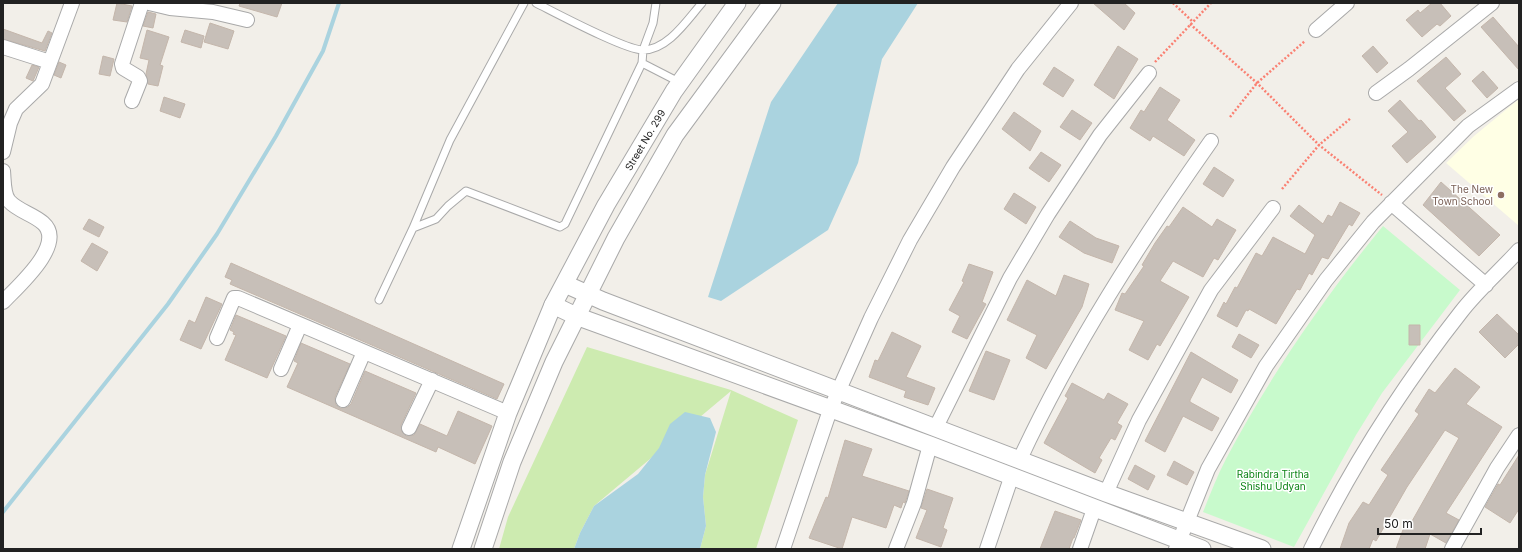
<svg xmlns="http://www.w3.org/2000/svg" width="1522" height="552" font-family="Inter,sans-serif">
	<rect width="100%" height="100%" fill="#f2efe9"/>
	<path fill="#ffffe5" d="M1519,99V226L1446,163L1474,136Z"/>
	<path fill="#cdebb0" d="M587,347L731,390L798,420L756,549H700L706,526L703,497L705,475L731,391L594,506L580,533L574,549H499L508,517Z"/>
	<path fill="#c8facc" d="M1383,226L1460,290L1382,393L1356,435L1294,547L1203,512C1210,495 1217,476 1226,459C1270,376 1323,299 1383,226Z"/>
	<path fill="#aad3df" d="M838,3H918L882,59L858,163L828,230L721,301L708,297L771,102Z
		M685,412L710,418L716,432L705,475L703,497L706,526L700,549H574L580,533L594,506L638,474L659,448L670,424Z"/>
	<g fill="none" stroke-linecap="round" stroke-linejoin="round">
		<path stroke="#aad3df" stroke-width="4" d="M3,512L168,304L217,234L276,136L323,51L339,3"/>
	</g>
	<path fill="#c7bfb8" stroke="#c4b6ab" d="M117,3L132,6L127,22L113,20Z
		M240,3H282L277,17L239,6Z
		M1093,3H1124L1135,13L1124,30Z
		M1432,3H1440L1451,16L1440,26L1437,24L1422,37L1406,20L1418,10L1420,13Z
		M148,12L156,14L153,28L143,26Z
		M1493,17L1519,47V70L1481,27Z
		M210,23L234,31L228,49L204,42Z
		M3,29L42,43L48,31L52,33L45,51L3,39Z
		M147,30L169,37L160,65L163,66L158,86L148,84L146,74L149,60L140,58Z
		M185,30L204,36L201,48L181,42Z
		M1118,46L1138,59L1114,99L1094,85Z
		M1373,46L1388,63L1377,73L1362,56Z
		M103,56L114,59L110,76L99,74Z
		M1446,57L1461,74L1445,88L1466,111L1454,121L1417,81Z
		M59,62L66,65L61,78L54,75Z
		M32,65L39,67L33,81L26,78Z
		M1054,67L1074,80L1063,97L1043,84Z
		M1483,71L1498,88L1487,98L1472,81Z
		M1160,87L1180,100L1167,120L1195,140L1184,156L1153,136L1150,141L1130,128L1141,110L1144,112Z
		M164,97L185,104L180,118L160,111Z
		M1400,100L1419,121L1421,120L1436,137L1407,163L1392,146L1408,132L1388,111Z
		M1072,110L1092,123L1080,140L1060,127Z
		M1014,112L1041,131L1030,151L1002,129Z
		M1041,152L1061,165L1049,182L1029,168Z
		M1214,167L1234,180L1223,197L1203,184Z
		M1441,182L1500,235L1479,256L1423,205Z
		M1014,193L1036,207L1026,224L1004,209Z
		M1340,202L1360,213L1352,226L1349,224L1328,259L1322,257L1312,275L1309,273L1300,290L1297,289L1276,324L1249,309L1248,311L1246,310L1237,327L1217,316L1224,302L1226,304L1235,287L1237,288L1256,253L1262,256L1273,237L1305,254L1315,235L1290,216L1299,205L1323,224L1328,215L1332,217Z
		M1183,207L1212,227L1217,219L1236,230L1218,260L1214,258L1203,277L1173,261L1160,281L1189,297L1160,346L1157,344L1148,360L1129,350L1144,321L1115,310L1122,293L1125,294L1144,266L1142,265L1155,243L1167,226L1169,227Z
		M89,219L104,227L99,237L83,229Z
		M1070,221L1096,238L1119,246L1112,263L1084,253L1059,237Z
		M92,243L108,252L97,271L81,261Z
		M231,263L504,384L497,399L230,284L232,280L225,277Z
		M969,264L993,272L982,302L986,304L967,339L952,332L960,316L949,310L964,282L962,281Z
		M1064,275L1089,284L1082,307L1046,369L1026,358L1037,335L1007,320L1027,280L1056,296Z
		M206,297L222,304L201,349L180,340L189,320L195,323Z
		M1497,314L1519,335V344L1505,358L1479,332Z
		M236,315L286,336L267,378L225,360L236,335L233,334L234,332L230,330Z
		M1409,325H1420V345H1409Z
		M892,332L921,346L906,377L935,388L928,405L904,397L906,391L869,377L875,360L878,361Z
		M1239,334L1259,345L1251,358L1232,347Z
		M301,343L350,364L335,397L336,405L340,408L348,407L351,404L365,371L416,393L401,425L402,432L406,436L414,435L420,424L447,436L458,411L492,426L475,464L438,447L436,452L287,387L298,363L294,361Z
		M986,351L1010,360L994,400L969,391Z
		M1191,352L1238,380L1231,393L1202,377L1190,400V402L1219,418L1212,431L1183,416L1165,452L1145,441Z
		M1455,368L1480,387L1466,404L1502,427L1446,513L1459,520L1446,543L1430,534L1425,549H1396L1404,527L1407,530L1459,438L1445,430L1407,487L1376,541L1373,539L1369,549H1340L1349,523L1363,502L1369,505L1388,475L1381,470L1419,414L1415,411L1429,389L1435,393Z
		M1072,383L1104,400L1108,393L1128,404L1117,423L1122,426L1115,440L1111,438L1099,458L1102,460L1095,473L1044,443L1068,398L1065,396Z
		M845,440L872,449L862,476L909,491L905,503L903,502L901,508L894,505L886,528L852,517L842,549L809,538L826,497L828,498Z
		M1519,455V509L1510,523L1485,507L1498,484L1500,485Z
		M1174,461L1194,472L1187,485L1167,475Z
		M1135,465L1155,476L1148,490L1128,479Z
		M927,489L953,498L943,528L947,530L941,547L916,538L927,510L921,508Z
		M1055,511L1081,520L1074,538H1073L1069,549H1040Z"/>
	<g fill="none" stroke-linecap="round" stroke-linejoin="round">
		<defs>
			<path id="service" d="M536,3C556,13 625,50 643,50C668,50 687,20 702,3
				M642,63L679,82
				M413,228L450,140L524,3
				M379,300L413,228L436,219L448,206L466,191L560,227L565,224L642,63L643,50L653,23L656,3"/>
			<path id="minor" d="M149,3L170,8L213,12L247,20
				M1316,30L1347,3
				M3,47L50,62
				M1376,93L1409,69L1492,3
				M132,101L140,81L138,77L123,68L122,64L142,3
				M3,152L10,123L16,109L42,84L72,3
				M3,171C4,180 3,194 9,201C18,211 33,214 43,223C67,244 17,287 3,302
				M1391,203L1486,285
				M217,338L234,298H238L508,413
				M281,369L300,325
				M343,400L364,352
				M936,427L1010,278L1048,214L1100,135L1149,73
				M409,428L432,380
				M1020,459C1072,347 1140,242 1211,141
				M1106,493L1139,420L1211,290L1273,208
				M783,549L830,410L871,318L910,240L953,167L1018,69L1071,3
				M896,549L914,503L930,445
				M987,549L1011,478
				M1080,549L1094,509
				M1176,549L1208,469L1235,421L1266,366L1326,280L1373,222L1468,126L1519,89
				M1311,549C1353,464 1402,387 1461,312C1478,290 1500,271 1519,250
				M1452,549L1497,468L1519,435"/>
			<g id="tertiary">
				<path d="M565,284L603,301L1106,493L1262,549"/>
				<path d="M553,305L576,316L930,445L1202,549"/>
				<path id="s1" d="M461,549L508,413L553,305L606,205L674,91L737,3"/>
				<path d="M483,549L512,462L554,362L616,238L675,135L772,3"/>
			</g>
		</defs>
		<use href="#service" stroke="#a9a9a9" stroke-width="9"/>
		<use href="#minor" stroke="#a9a9a9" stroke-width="16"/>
		<use href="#tertiary" stroke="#a9a9a9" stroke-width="19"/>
		<path stroke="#fa8072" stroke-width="2.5" stroke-dasharray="2 2" stroke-linecap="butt" d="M1173,3L1193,22
			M1190,24L1257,83L1319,145L1382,195
			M1155,62L1211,3
			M1230,117L1257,83L1305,41
			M1282,189L1319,145L1351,118"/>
		<use href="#service" stroke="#fff" stroke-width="7"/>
		<use href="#minor" stroke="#fff" stroke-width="14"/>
		<use href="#tertiary" stroke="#fff" stroke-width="17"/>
	</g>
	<circle fill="#8d6e63" stroke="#fff" stroke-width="1.5" cx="1501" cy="195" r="4"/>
	<g text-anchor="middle" stroke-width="3" stroke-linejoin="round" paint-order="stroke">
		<g font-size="10" fill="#222" stroke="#fff">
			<text dy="4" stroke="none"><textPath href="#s1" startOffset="450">Street No. 299</textPath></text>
		</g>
		<g font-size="10" fill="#785e54" stroke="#fff" text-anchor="end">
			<text x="1493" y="193">The New<tspan x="1493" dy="12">Town School</tspan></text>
		</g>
		<g font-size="10" fill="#0c8416" stroke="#fff">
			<text x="1273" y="478">Rabindra Tirtha<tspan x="1273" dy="12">Shishu Udyan</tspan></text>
		</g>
	</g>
	<rect width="1522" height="552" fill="none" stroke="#222222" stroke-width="8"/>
	<path d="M1378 528v6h103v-6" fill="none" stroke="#222222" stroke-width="2"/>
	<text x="1384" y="528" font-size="12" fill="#222222" stroke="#ffffff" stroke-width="3" paint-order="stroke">50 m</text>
</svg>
